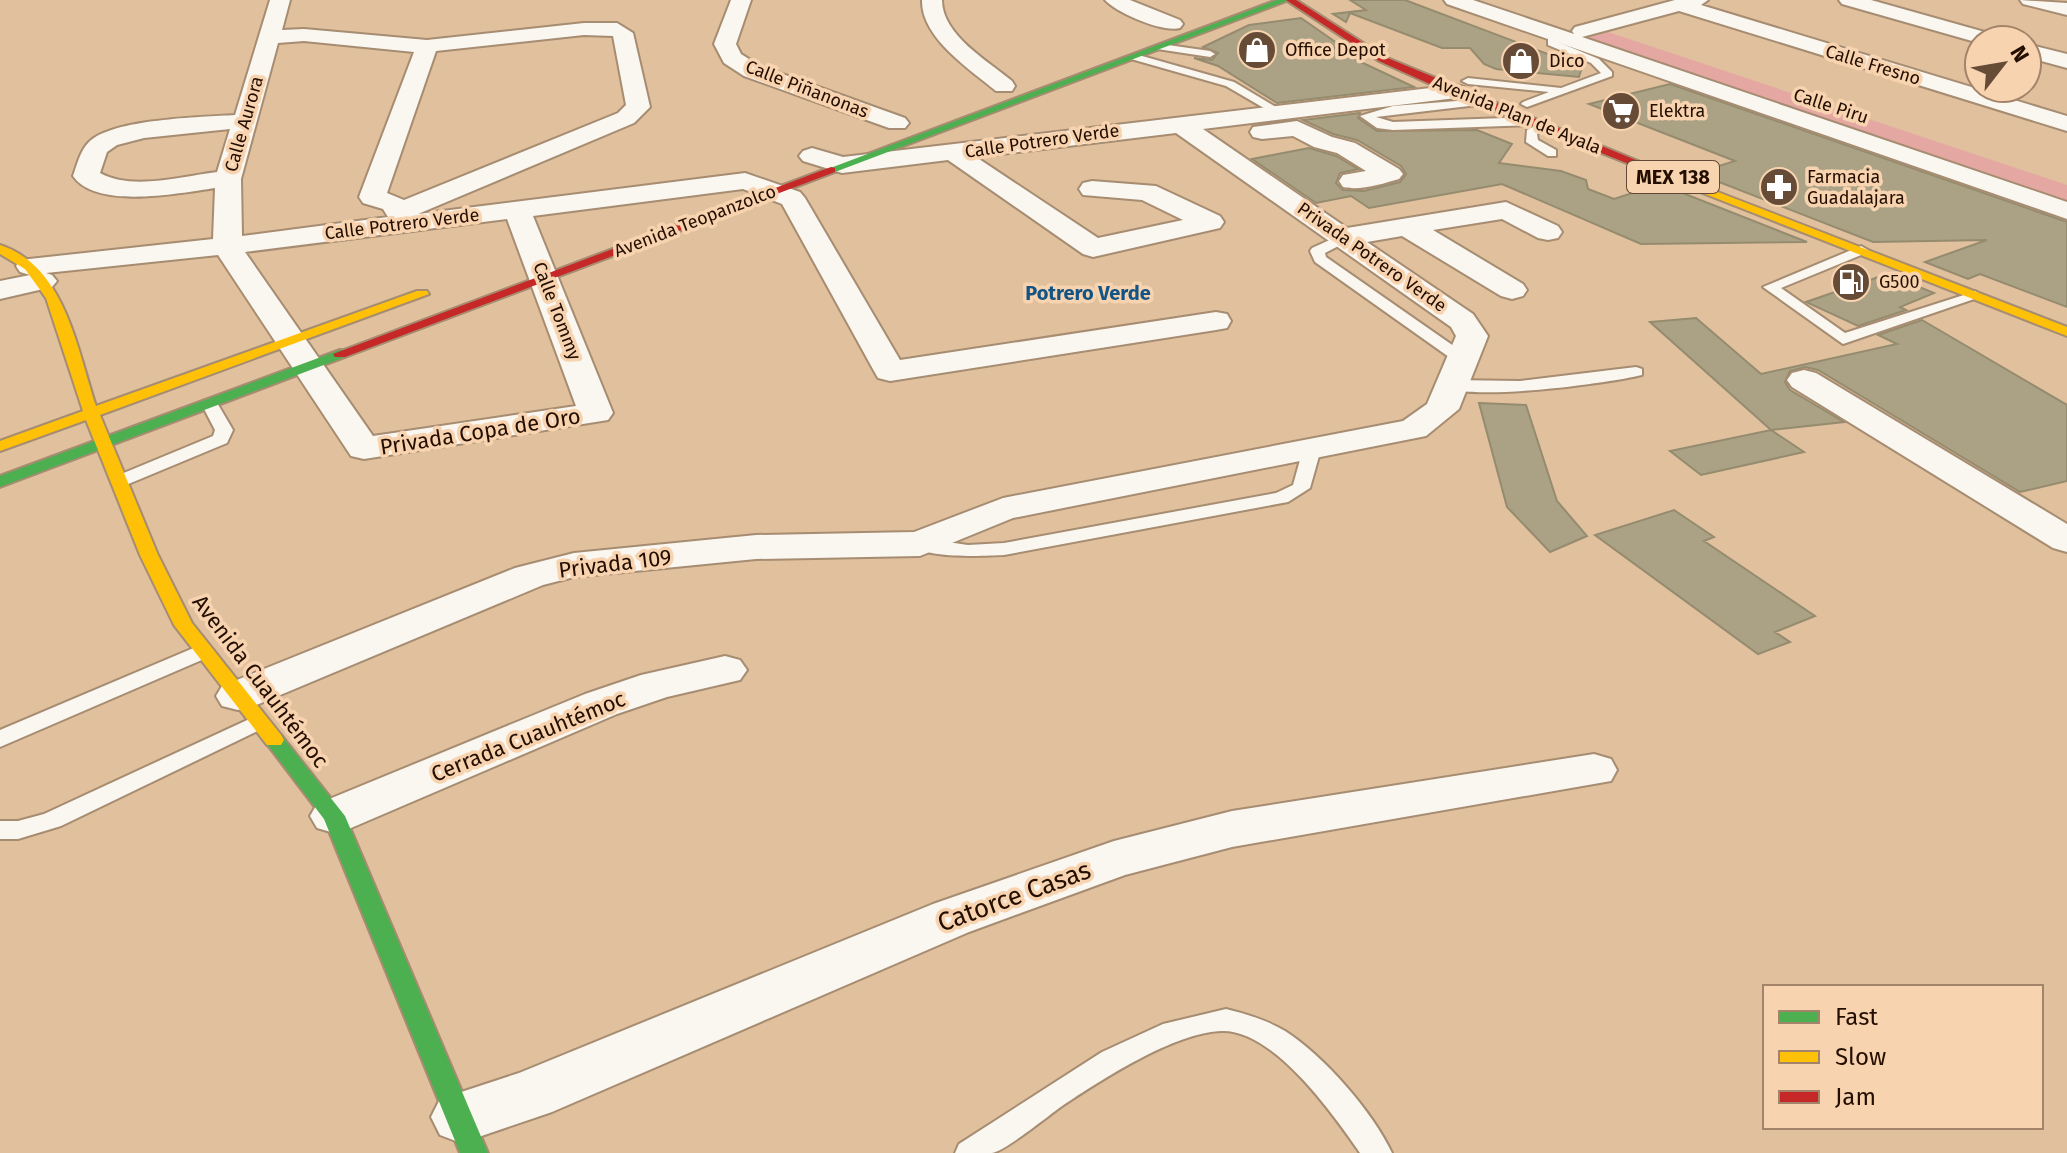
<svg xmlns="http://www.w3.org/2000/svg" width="2067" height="1153" font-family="'Fira Sans',sans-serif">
	<rect width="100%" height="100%" fill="#e1c09e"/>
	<path fill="#e4a7a2" d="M1608,32L2067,185V211L1574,41Z"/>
	<path fill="#aba285" stroke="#958b6e" stroke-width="2" d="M1350,0H1405L1582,67L1579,77L1496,69L1484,64L1470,48H1442L1350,13L1346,22L1333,14L1366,10Z
		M1301,18L1337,43L1335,48L1329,47L1414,87L1277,103L1218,66L1194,58L1212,60L1218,53L1203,47L1249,25Z
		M1670,84L2067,222V307L1980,274L1968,279L1925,262L1987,240L1873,242L1696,173L1735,161L1589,104Z
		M1360,113L1358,118L1377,131L1477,130L1512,144L1499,163L1561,171L1586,180L1588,189L1614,199L1660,184L1807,242L1641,244L1502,184L1369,208L1351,196L1316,203L1252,159L1309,148L1336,156L1358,169L1340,173L1336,183L1343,190L1364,191L1400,182L1406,174L1401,166L1357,140L1333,134L1303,120Z
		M1887,274L1934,293L1900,307L1906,310L1858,326L1806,302Z
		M1696,318L1761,374L1897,344L1878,335L1922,320L2067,405V481L2020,492L1818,370L1805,367L1790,371L1785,382L1790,390L1844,422L1771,430L1650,322Z
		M1479,403L1526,405L1557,501L1587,536L1550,552L1507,507Z
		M1771,430L1804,452L1701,475L1670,451Z
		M1674,510L1714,537L1704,541L1815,616L1775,632L1790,642L1758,654L1595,535Z"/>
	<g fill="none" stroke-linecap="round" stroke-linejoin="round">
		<defs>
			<path id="lane" d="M1561,34L1566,37L1558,42L1599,59L1612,72V76L1527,107L1521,104L1523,102L1549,92L1468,84L1462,81L1468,78L1561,88L1601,73L1591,63L1548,45V38Z
				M1161,44L1210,51L1215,54L1210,57L1157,49L1156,47Z
				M1135,54L1234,82L1284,112L1274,114L1226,86L1131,59L1130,57Z
				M1482,99L1488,102L1486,104L1376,117L1393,122L1530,117L1536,121L1530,125L1393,130L1377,128L1360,116L1393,106Z
				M1543,122L1549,126L1537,134L1538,140L1556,150V156H1548L1526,142L1527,130Z
				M1345,233L1352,237L1350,240L1325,253L1326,257L1468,356V362H1456L1315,262L1310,251L1312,248Z
				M1861,246L1868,250L1866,253L1781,288L1845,333L1970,293L1975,291L1983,296L1843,344L1763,287Z
				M1636,367L1642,369V375C1611,383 1463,403 1443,385L1451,380L1520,381Z
				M210,400L216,401L233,430L227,443L126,485H114L111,481L114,477L213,436L215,430L202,405Z
				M1312,444L1321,449L1310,488L1288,502L1004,555C983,556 925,559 910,544L920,538L968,545L1004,543L1276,493L1293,485L1303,449Z
				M203,644L214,651L211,656L0,747V730Z
				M258,715L266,717L269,722L266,727L61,826L18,839H0V821H18L44,814Z
				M1226,1009C1246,1014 1267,1020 1285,1031C1324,1056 1372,1111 1392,1153H1360C1333,1114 1274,1030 1222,1031C1175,1032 1101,1080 1062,1106C1048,1116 1005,1151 992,1153C980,1153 967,1153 955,1153L959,1144L1102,1052L1163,1024Z"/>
			<path id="street" d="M270,0H290L282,30L304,29L427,40L584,23H617L633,33L650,107L634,123L418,214L745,173L800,192L805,198L900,360L1216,312L1227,314L1231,321L1227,328L1216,330L890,381L878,378L874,371L782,204L743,189L533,216L613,413L608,420L364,459L351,456L218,255L46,273L52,275L57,281L52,287L0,299V281L30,275L20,272L16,266L20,260L213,239L215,188C180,193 96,210 73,176C77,165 80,151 89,142C112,119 201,117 235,115ZM584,35L613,36L626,105L618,113L404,200L387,193L436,51ZM304,41L414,52L359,197L363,203L383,209L388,217L242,236L241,179L278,43ZM230,129L217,172C183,176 132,191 100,173L107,152L117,145L144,138ZM507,219L576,406L373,436L245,252Z
				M731,0H751L736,44L741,54L760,66L905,118L909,123L905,128H889L744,76L724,63L714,44Z
				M922,0H942C942,35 988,61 1012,81L1015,86L1012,91H996C970,69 921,38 922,0Z
				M1105,0H1130L1180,20L1183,24L1180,28C1163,33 1117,13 1105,0Z
				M1444,0H1473L1574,34L1572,31L1575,27L1675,0H1708L1701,5L2067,116V131L1679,11L1582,37L2067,202V219L1447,4Z
				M1839,0H1871L1999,36L2002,40H1979V43L1842,4Z
				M2020,0L2067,3V15L2023,4Z
				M2027,44L2067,54V68L2027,57Z
				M1456,85L1464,87L1467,92L1464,97L1203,129L1347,228L1506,202L1558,226L1562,232L1558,238L1548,240L1538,238L1502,219L1433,230L1523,284L1527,290L1523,296L1512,299L1501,296L1402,236L1367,242L1473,314L1488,336L1459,409L1426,436L1013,518L920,556L756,559L574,577L543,585L254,706L238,710L222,706L216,696L222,686L515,568L574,553L756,535L914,532L1003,498L1403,421L1427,404L1456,336L1451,327L1176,133L976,157L1098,238L1183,220L1142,200L1083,195L1079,189L1083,183L1092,181L1156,186L1220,216L1224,222L1220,228L1093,257L1083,254L948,160L842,173L803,161L799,156L803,151L812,148L843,157Z
				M1297,121L1332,137L1355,143L1399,169L1403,174L1399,179C1382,184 1360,191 1343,187L1339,181L1343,175L1366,171L1337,153L1314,147L1293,136L1262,139L1253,137L1250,132L1253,127Z
				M1804,370L1816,373L2067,524V552L2053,548L1792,387L1787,380L1792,373Z
				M725,656L740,660L747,670L740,680L667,697L617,714L351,828L334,833L317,828L310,816L317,804L585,694L641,675Z
				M1594,754L1611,759L1617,770L1611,781L1232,847L1125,875L969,932L552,1112L461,1143L440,1135L431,1117L440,1099L519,1073L933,904L1114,841L1232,811Z"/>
			<path id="fast" d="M1277,0H1289L835,172L825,170Z
				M340,350L345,351V357L0,487V476Z
				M274,733L281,735L345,816L488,1153H460L324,819L264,740L267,735Z"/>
			<path id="slow" d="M1671,174L2067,327V336L1667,179L1665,177Z
				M0,245C65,266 77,349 96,406L417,291H427L429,294L100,415L158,555L192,623L281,735L284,740L281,745H267L174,625L140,555L86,420L0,451V441L83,411L46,298L25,269L0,254Z"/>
			<path id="jam" d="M1286,0H1296L1385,57L1677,177L1667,179L1452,94L1379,61Z
				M831,167L835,168V172L345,357H335L333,354Z"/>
		</defs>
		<use href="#lane" stroke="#a68c71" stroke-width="4"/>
		<use href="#street" stroke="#a68c71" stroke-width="4"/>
		<use href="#fast" stroke="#a68c71" stroke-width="4"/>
		<use href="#slow" stroke="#a68c71" stroke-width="4"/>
		<use href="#jam" stroke="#a68c71" stroke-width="4"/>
		<use href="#lane" fill="#faf6f0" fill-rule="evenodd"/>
		<use href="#street" fill="#faf6f0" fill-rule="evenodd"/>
		<use href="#fast" fill="#4caf50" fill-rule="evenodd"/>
		<use href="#slow" fill="#ffc107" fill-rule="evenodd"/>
		<use href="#jam" fill="#c62828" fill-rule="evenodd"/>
	</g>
	<defs>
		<symbol id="shop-disc" viewBox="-11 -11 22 22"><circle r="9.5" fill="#664c37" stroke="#f8d3b0"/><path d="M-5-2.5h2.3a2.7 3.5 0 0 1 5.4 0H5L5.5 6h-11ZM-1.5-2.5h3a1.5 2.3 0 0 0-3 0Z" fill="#fff"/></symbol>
		<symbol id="supermarket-disc" viewBox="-11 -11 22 22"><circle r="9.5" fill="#664c37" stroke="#f8d3b0"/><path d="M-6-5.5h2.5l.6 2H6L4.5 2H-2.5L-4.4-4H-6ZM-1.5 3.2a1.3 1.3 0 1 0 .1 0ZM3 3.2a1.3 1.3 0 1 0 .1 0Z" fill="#fff"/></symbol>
		<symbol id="pharmacy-disc" viewBox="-11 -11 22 22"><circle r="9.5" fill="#664c37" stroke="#f8d3b0"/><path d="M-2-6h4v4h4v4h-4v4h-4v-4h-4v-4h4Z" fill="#fff"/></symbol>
		<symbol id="fuel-disc" viewBox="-11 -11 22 22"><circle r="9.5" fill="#664c37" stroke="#f8d3b0"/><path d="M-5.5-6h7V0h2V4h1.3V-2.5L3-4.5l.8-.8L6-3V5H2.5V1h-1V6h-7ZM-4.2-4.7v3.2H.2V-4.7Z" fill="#fff"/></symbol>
	</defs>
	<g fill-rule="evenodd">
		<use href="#shop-disc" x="1235" y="28" width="44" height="44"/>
		<use href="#shop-disc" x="1499" y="39" width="44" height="44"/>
		<use href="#supermarket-disc" x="1599" y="89" width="44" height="44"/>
		<use href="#pharmacy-disc" x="1757" y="165" width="44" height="44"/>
		<use href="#fuel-disc" x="1829" y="260" width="44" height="44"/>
	</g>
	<g text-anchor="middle" stroke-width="7" stroke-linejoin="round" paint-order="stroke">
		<g font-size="18" fill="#230e00" stroke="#f8d3b0" text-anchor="start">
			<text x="1285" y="56">Office Depot</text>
			<text x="1549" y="67">Dico</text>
			<text x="1649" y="117">Elektra</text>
			<text x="1807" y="183">Farmacia<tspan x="1807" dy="21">Guadalajara</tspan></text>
			<text x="1879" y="288">G500</text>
		</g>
		<g font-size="18" fill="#230e00" stroke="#f8d3b0">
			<text transform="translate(1873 65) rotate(17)" y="6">Calle Fresno</text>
			<text transform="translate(807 89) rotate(21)" y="6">Calle Piñanonas</text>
			<text transform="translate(1831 106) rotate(18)" y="6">Calle Piru</text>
			<text transform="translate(1517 115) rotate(22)" y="6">Avenida Plan de Ayala</text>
			<text transform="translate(244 124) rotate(-74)" y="6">Calle Aurora</text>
			<text transform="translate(1042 141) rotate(-8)" y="6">Calle Potrero Verde</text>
			<text transform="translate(695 221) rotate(-21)" y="6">Avenida Teopanzolco</text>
			<text transform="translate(402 224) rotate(-7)" y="6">Calle Potrero Verde</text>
			<text transform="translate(1372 257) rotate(35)" y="6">Privada Potrero Verde</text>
			<text transform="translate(557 311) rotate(69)" y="6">Calle Tommy</text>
		</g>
		<rect fill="#f8d3b0" stroke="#634935" stroke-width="2" x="1627" y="161" width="92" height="32" rx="6"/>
		<g font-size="20" font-weight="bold" fill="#230e00">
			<text x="1673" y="184">MEX 138</text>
		</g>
		<g font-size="20" font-weight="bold" fill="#145484" stroke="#f8d3b0">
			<text x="1088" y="300">Potrero Verde</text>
		</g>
		<g font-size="22" fill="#230e00" stroke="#f8d3b0">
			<text transform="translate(480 431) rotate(-9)" y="8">Privada Copa de Oro</text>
			<text transform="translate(615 563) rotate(-7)" y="8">Privada 109</text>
			<text transform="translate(261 681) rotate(53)" y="8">Avenida Cuauhtémoc</text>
			<text transform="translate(528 736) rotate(-22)" y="8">Cerrada Cuauhtémoc</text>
		</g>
		<g font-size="26" fill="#230e00" stroke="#f8d3b0">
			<text transform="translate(1014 896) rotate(-20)" y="9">Catorce Casas</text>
		</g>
	</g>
	<rect x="1763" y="985" width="280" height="144" fill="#f8d3b0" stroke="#a3846a" stroke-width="2"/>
	<rect x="1779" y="1011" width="40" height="12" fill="#4caf50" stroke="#a3846a" stroke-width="2"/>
	<text x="1835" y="1025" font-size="24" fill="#230e00">Fast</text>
	<rect x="1779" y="1051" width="40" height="12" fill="#ffc107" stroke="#a3846a" stroke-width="2"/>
	<text x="1835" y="1065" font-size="24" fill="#230e00">Slow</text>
	<rect x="1779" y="1091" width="40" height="12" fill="#c62828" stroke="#a3846a" stroke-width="2"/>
	<text x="1835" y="1105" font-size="24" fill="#230e00">Jam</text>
	<g transform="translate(2003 64) rotate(59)"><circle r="38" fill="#f8d3b0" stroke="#a3846a" stroke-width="2"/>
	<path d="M0-6L14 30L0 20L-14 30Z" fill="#664c37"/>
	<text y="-12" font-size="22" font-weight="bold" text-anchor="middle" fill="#230e00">N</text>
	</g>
</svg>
